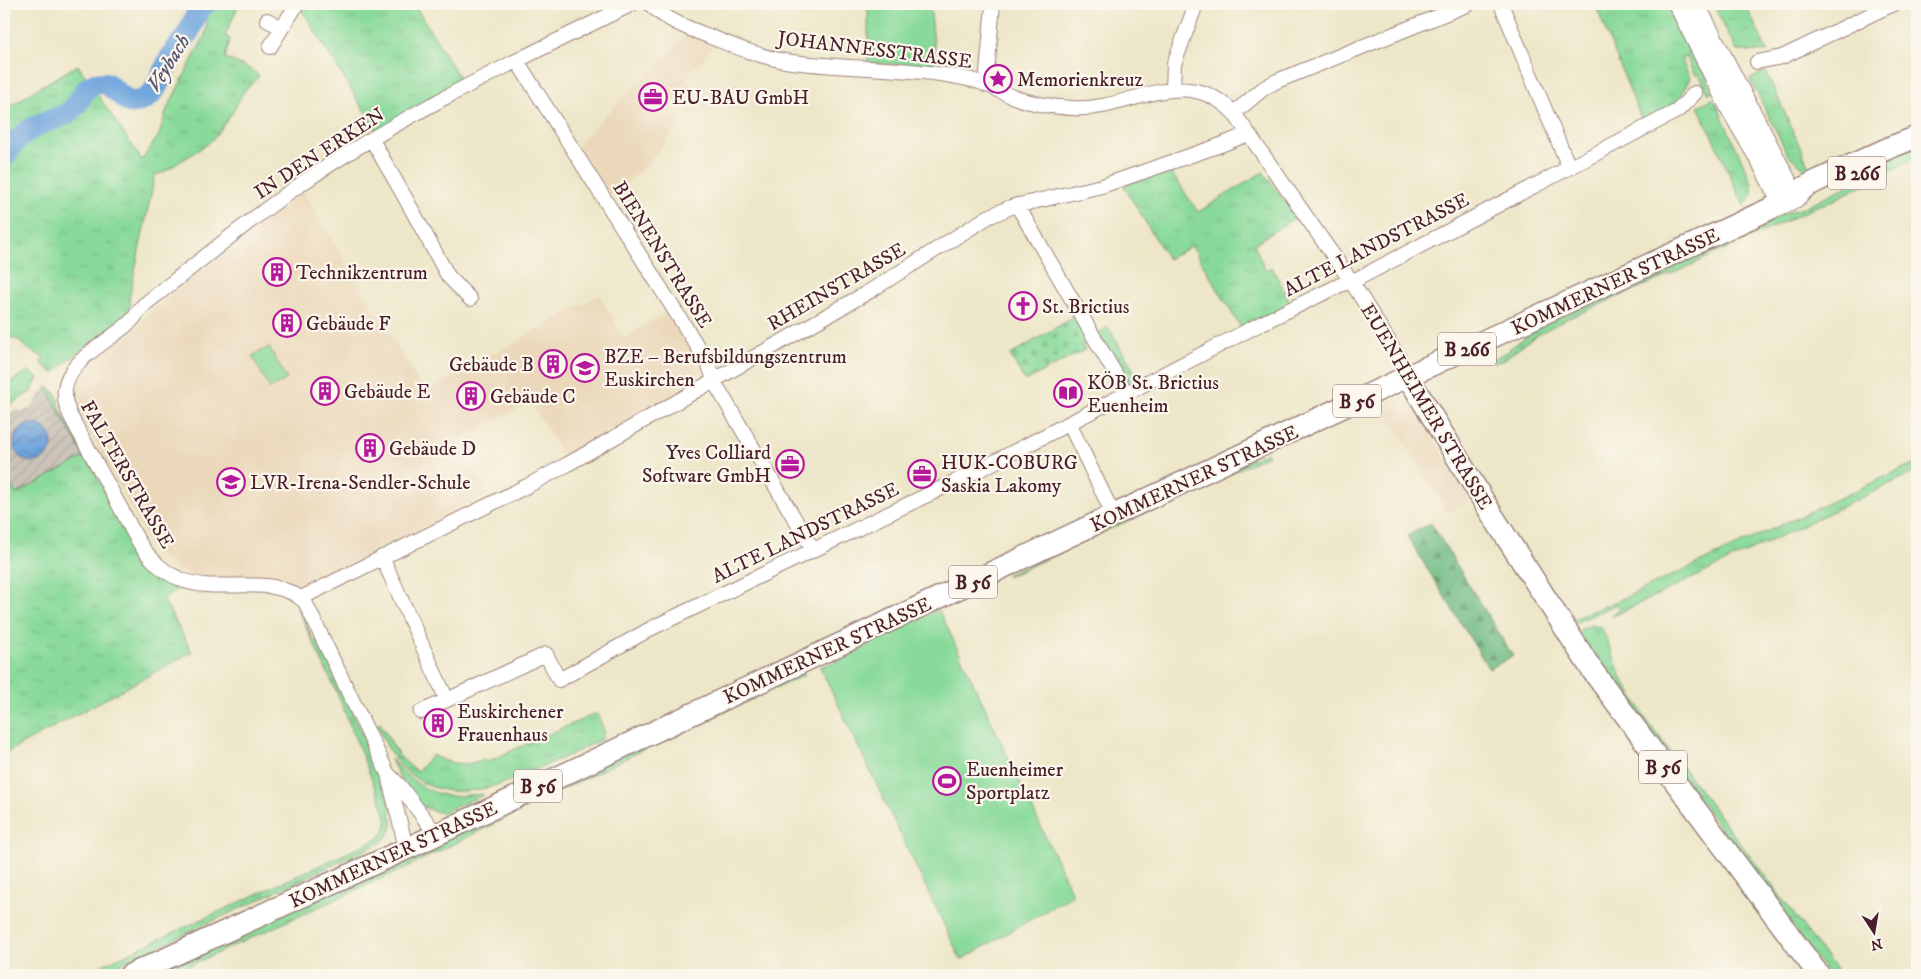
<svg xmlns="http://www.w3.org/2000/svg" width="1921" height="979" font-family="'IM FELL DW Pica',serif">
	<defs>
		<pattern id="industrial-furrows" width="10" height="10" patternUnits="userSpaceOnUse" patternTransform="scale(1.25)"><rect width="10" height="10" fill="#cbc3b8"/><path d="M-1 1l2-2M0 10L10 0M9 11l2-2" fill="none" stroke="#b0a79e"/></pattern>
		<pattern id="grass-tufts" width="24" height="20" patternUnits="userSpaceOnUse" patternTransform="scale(1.25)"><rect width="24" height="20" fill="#89da9a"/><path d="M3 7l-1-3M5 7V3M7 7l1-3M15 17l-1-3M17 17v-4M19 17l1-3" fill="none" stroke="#78bb85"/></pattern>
		<pattern id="forest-firs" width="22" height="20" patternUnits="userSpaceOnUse" patternTransform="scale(1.25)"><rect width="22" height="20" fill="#6eba82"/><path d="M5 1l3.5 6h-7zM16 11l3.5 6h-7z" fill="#5c976b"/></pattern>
		<pattern id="cemetery-stones" width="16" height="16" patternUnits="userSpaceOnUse" patternTransform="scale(1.25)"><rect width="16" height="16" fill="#89da9a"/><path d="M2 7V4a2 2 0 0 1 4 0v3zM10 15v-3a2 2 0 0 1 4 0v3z" fill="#78bb85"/></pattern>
		<pattern id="water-waves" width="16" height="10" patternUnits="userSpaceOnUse" patternTransform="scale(1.25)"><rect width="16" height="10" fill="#70a5dd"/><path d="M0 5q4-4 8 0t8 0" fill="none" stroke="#5e86b3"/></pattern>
	</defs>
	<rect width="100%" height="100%" fill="#fbf7ec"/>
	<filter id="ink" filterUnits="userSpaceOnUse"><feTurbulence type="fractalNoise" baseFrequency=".02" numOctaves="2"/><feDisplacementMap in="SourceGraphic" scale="10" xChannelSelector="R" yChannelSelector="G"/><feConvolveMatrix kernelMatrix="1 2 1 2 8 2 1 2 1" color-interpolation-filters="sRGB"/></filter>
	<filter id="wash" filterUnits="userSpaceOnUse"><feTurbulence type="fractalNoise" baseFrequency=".0096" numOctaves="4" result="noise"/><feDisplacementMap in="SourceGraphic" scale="20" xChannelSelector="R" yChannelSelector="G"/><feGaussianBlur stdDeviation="1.12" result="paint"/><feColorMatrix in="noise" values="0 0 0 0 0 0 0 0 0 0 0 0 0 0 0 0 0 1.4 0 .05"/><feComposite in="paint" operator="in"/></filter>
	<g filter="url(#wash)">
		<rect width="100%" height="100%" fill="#ede6c8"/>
		<path fill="#ebd8ba" d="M686,35L713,44L703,62L701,61L685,78L691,84L669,106L682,120L648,164L610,196L577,144Z
			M303,192L425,392L599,295L623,338L667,312L700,365L702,377L696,382L564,457L530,402L455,441L488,495L304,587L276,579L205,577L183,572L164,560L150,543L75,407L72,393L74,381L80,372L138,327L152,309Z
			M1400,394L1406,395L1467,493L1468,501L1448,513L1380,403Z"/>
		<path fill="url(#industrial-furrows)" d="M46,387L84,457L16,495L4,472V416L16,410L23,412L32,407Z"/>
		<path fill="url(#grass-tufts)" stroke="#6a7c62" d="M220,4H239L225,36L230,39L225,58L252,70L259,76L242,94L233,112L214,138L208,144L162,173L155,175L129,299L131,304L126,315L53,373L40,362L44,358L25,347L19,340L4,336V164C14,156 20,143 30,135C45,123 64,124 79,110C86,103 83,92 93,88L142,160L159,135L167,109L206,33L207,18L212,7Z
			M302,4H414L462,82L377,132L300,7Z
			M1595,4H1674L1712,90L1709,94L1699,75H1695L1686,57L1681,59L1690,78L1677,104L1643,123Z
			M1713,4H1745L1768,52L1737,51Z
			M78,65L88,80C79,87 78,98 69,105C60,112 50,115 40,118C25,124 12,136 4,149V111L38,88Z
			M1766,71L1812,174L1788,155L1750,79Z
			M1712,99L1715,101L1752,183V195L1744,206L1698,106Z
			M1917,145V157L1828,203L1820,205L1683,269L1564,320L1534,337L1502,361L1494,363L1492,359L1509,351L1510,348L1543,325L1785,213L1800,209L1860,180L1880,164Z
			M1169,169L1198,212L1263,172L1296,217L1254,244L1265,270L1272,267L1291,305L1241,328L1192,246L1168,259L1123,185Z
			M1108,327L1140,381L1130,385L1126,383L1097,334Z
			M29,371L38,378L31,392L4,409V385Z
			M46,387C57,389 58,399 60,409L139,554L168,580L183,587L163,599L192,652L4,754V472L16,494L84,457Z
			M1267,452L1269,455L1007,577V575Z
			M1917,462V471L1611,617L1620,609L1617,604L1575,623L1572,619L1617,601Z
			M299,607L313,640L317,639L367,743L392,810L390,812C396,826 390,836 378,844L97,975H81L377,839C391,826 387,818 381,802L337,693L297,608Z
			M1592,625L1602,628L1621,676L1646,719L1840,975H1828L1578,634L1581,629Z
			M803,671L804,675L636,753L407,867L169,975H151Z
			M597,713L604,730L602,739C582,750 562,758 542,767C495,789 441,809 400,765C389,753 383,738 377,725L380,723L399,756L417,772L432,755C449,764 466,767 484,759L486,762Z
			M391,759C405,776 428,795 451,796C461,797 474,793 483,795L442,813L433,811L421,806L399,777Z"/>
		<path fill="url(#forest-firs)" stroke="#5c6c56" d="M1431,523L1513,656L1489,669L1407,536Z"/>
		<path fill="url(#cemetery-stones)" stroke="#6a7c62" d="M1077,315L1091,339L1082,345L1085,350L1025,381L1010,355Z"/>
		<path fill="#89da9a" stroke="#6a7c62" d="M868,4H930L936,64L911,65L868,63Z
			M269,347L287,379L270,389L252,356Z
			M939,610L1073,895L961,960L820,667L847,657L895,629Z"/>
		<path fill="url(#water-waves)" stroke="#5d6284" d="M14 443a19 19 0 1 1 38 0a19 19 0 1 1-38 0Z"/>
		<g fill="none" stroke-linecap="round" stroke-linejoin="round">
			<path stroke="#70a5dd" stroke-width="4" d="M958,972L960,975"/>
			<path stroke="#70a5dd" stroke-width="22" d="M4,157C15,140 29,127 48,121C54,119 61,117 66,114C85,103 79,81 106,83L129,102C156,105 160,76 170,58C175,49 183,42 188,33C195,22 194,12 205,4"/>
		</g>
	</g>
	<g filter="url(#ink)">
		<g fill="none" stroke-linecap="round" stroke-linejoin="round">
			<defs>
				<path id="minor" d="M650,4C664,19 687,28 706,35C731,45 757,56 785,61C846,70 911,66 972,80C987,83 1000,92 1014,97C1032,104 1054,107 1073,108C1130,112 1183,61 1234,113L1351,281L1398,356L1408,377
					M1501,4L1569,167
					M267,20L282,28
					M270,47L297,4
					M517,61L708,363L716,385L813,550
					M1757,62L1782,57L1893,4
					M986,85L993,4
					M1173,89L1174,64L1196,4
					M1234,113L1264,88L1277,81L1469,4
					M372,140L407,201L448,276L470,299
					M1017,205L1127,394
					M1069,423L1114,516
					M382,557L447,700L546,654L559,680L652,628L977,471L1262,323L1340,285L1359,278L1677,111L1695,93
					M301,598L529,485L568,464L870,291L988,217L1011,207L1102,186L1218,146L1248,134
					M421,712L447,700
					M388,774C393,799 401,823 406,849
					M436,834L400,786L388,774L305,602C273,571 218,596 180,579C170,575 160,568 152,559C138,545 130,525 120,507C104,477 87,447 71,417C46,368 101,349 130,322C136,317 139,309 145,304C197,264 247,221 301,184C404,113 520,59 632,4"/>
				<path id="secondary" d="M1678,4L1730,108L1763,165L1782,203
					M1695,4L1795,197"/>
				<path id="primary" d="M1408,377L1494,518L1592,670L1819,975
					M130,975L406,849L1438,362L1761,213L1795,197L1805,187L1819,180L1891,147L1917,137"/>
			</defs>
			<use href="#minor" stroke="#9c827a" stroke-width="16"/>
			<use href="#secondary" stroke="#9c827a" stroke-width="21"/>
			<use href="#primary" stroke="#9c827a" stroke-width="24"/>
			<use href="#minor" stroke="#fff" stroke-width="14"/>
			<use href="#secondary" stroke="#fff" stroke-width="19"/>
			<use href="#primary" stroke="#fff" stroke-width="21"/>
		</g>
	</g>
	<defs>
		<symbol id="sight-ring" viewBox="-11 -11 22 22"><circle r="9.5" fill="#fbf7ec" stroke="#b5179e" stroke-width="1.5"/><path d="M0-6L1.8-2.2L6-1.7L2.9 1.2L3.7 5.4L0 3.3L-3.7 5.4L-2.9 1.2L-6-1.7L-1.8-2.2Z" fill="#b5179e"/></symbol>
		<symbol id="office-ring" viewBox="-11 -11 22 22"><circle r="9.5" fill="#fbf7ec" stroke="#b5179e" stroke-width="1.5"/><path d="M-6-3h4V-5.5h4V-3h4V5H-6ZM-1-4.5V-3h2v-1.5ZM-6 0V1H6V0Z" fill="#b5179e"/></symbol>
		<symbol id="building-ring" viewBox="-11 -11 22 22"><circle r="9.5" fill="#fbf7ec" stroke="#b5179e" stroke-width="1.5"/><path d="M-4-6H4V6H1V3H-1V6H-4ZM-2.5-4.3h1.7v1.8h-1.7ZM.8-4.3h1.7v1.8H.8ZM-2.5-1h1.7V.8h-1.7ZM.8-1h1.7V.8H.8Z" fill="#b5179e"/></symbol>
		<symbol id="church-ring" viewBox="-11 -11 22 22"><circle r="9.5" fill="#fbf7ec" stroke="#b5179e" stroke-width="1.5"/><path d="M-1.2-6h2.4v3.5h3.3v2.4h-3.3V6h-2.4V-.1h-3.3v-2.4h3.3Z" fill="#b5179e"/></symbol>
		<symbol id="university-ring" viewBox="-11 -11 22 22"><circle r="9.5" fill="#fbf7ec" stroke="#b5179e" stroke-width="1.5"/><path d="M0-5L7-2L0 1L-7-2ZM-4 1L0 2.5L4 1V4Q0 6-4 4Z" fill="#b5179e"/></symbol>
		<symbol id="library-ring" viewBox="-11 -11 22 22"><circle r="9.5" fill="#fbf7ec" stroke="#b5179e" stroke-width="1.5"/><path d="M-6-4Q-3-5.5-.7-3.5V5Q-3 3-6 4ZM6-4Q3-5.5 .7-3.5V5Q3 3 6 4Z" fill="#b5179e"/></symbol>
		<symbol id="school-ring" viewBox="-11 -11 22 22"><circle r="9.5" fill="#fbf7ec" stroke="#b5179e" stroke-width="1.5"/><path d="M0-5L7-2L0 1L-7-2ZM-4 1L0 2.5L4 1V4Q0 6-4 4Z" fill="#b5179e"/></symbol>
		<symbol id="stadium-ring" viewBox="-11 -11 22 22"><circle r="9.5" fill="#fbf7ec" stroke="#b5179e" stroke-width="1.5"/><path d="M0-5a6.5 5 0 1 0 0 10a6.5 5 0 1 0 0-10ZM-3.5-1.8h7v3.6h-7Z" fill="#b5179e"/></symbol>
	</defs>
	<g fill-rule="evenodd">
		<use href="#sight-ring" x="982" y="63" width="32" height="32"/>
		<use href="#office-ring" x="637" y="81" width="32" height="32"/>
		<use href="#building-ring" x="261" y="256" width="32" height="32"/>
		<use href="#church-ring" x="1007" y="290" width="32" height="32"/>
		<use href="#building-ring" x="271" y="307" width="32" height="32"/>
		<use href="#building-ring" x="537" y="348" width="32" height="32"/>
		<use href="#university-ring" x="569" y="352" width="32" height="32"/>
		<use href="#building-ring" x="309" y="375" width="32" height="32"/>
		<use href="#library-ring" x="1052" y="377" width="32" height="32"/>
		<use href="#building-ring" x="455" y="380" width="32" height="32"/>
		<use href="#building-ring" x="354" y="432" width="32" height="32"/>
		<use href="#office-ring" x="774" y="448" width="32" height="32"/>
		<use href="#office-ring" x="906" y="458" width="32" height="32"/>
		<use href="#school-ring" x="215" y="466" width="32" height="32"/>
		<use href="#building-ring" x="422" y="707" width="32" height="32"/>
		<use href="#stadium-ring" x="931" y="765" width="32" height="32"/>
	</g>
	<g text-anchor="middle" stroke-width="4.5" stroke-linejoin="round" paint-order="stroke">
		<g fill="#fbf7ec" stroke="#7f6065" stroke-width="1">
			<rect x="1828" y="156.5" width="58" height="33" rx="4"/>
			<rect x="1438" y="332.5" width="58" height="33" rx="4"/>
			<rect x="1333" y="384.5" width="48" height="33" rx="4"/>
			<rect x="949" y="565.5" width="48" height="33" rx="4"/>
			<rect x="1639" y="750.5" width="48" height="33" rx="4"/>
			<rect x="514" y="769.5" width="48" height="33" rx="4"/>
		</g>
		<g font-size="19" font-weight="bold" fill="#4a1f2b">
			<text x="1857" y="180">B 266</text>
			<text x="1467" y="356">B 266</text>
			<text x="1357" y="408">B 56</text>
			<text x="973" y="589">B 56</text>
			<text x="1663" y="774">B 56</text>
			<text x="538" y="793">B 56</text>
		</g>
		<g font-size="20" fill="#4a1f2b" stroke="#fbf7ec">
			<text transform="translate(875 49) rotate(7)" y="7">JOHANNESSTRASSE</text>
			<text transform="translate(319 153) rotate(-33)" y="7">IN DEN ERKEN</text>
			<text transform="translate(1376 244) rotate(-27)" y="7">ALTE LANDSTRASSE</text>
			<text transform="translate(663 254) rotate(58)" y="7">BIENENSTRASSE</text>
			<text transform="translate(1615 281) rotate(-25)" y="7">KOMMERNER STRASSE</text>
			<text transform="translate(836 286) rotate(-30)" y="7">RHEINSTRASSE</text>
			<text transform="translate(1427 406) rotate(59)" y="7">EUENHEIMER STRASSE</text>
			<text transform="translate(128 474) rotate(60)" y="7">FALTERSTRASSE</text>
			<text transform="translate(1194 478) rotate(-25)" y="7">KOMMERNER STRASSE</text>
			<text transform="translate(805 532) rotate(-26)" y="7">ALTE LANDSTRASSE</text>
			<text transform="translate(827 650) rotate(-25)" y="7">KOMMERNER STRASSE</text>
			<text transform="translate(393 854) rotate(-25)" y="7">KOMMERNER STRASSE</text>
		</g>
		<g font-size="20" fill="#4a1f2b" stroke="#fbf7ec" text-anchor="start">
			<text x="1017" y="86">Memorienkreuz</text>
			<text x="672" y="104">EU-BAU GmbH</text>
			<text x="296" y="279">Technikzentrum</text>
			<text x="1042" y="313">St. Brictius</text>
			<text x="306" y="330">Gebäude F</text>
			<text x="604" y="363">BZE – Berufsbildungszentrum<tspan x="604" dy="23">Euskirchen</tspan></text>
			<text x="534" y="371" text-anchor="end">Gebäude B</text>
			<text x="1087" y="389">KÖB St. Brictius<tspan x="1087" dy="23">Euenheim</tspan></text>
			<text x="344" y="398">Gebäude E</text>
			<text x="490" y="403">Gebäude C</text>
			<text x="389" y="455">Gebäude D</text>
			<text x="771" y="459" text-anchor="end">Yves Colliard<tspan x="771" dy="23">Software GmbH</tspan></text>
			<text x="941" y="469">HUK-COBURG<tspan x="941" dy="23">Saskia Lakomy</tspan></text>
			<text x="250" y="489">LVR-Irena-Sendler-Schule</text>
			<text x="457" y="718">Euskirchener<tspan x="457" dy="23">Frauenhaus</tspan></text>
			<text x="966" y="776">Euenheimer<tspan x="966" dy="23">Sportplatz</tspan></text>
		</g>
		<g font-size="21" font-style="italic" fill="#595572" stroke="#fbf7ec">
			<text transform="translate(168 63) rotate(-58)" y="7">Veybach</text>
		</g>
	</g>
	<rect width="1921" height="979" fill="none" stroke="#fbf7ec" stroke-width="20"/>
	<g transform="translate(1874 932) rotate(168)" stroke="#fbf7ec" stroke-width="4" paint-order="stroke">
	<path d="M0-4L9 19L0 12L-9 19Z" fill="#4a1f2b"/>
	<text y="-8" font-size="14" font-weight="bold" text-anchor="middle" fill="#4a1f2b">N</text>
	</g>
</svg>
